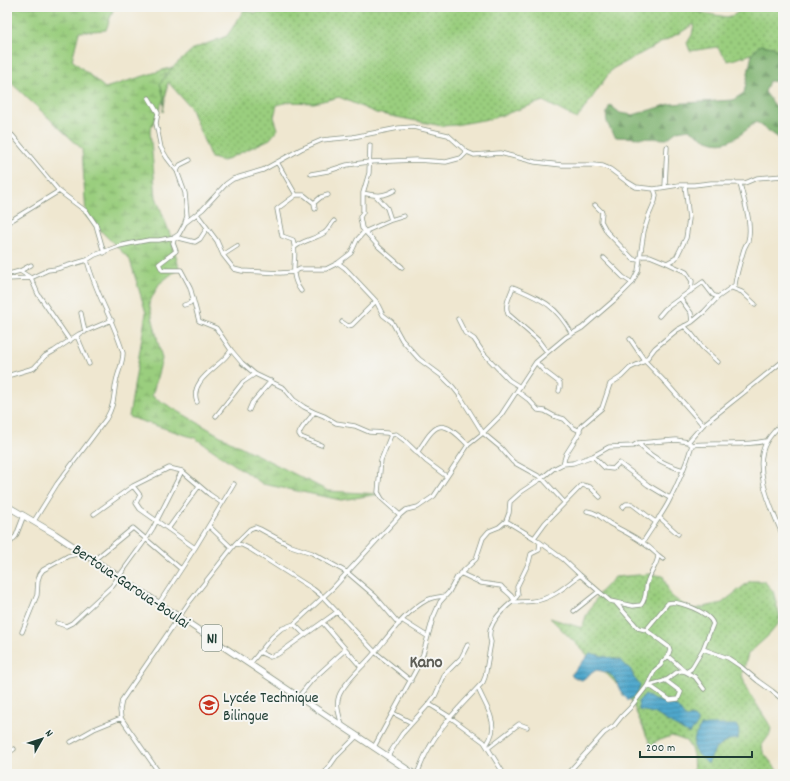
<svg xmlns="http://www.w3.org/2000/svg" width="790" height="781" font-family="Dekko,sans-serif">
	<defs>
		<pattern id="grass-dots" width="8" height="8" patternUnits="userSpaceOnUse"><rect width="8" height="8" fill="#9ace7e"/><path d="M2 2h.1M6 6h.1" fill="none" stroke="#7da868" stroke-width="1.8" stroke-linecap="round"/></pattern>
		<pattern id="forest-firs" width="22" height="20" patternUnits="userSpaceOnUse"><rect width="22" height="20" fill="#7bb16d"/><path d="M5 1l3.5 6h-7zM16 11l3.5 6h-7z" fill="#64915a"/></pattern>
		<pattern id="wetland-marsh" width="20" height="14" patternUnits="userSpaceOnUse"><rect width="20" height="14" fill="#9ace7e"/><path d="M1 5h8M5 5V1M11 12h8M15 12V8" fill="none" stroke="#7da868"/></pattern>
		<pattern id="water-rules" width="6" height="5" patternUnits="userSpaceOnUse"><rect width="6" height="5" fill="#4fa7cc"/><path d="M0 2.5h6" fill="none" stroke="#4189a6"/></pattern>
	</defs>
	<rect width="100%" height="100%" fill="#f6f6f2"/>
	<filter id="ink" filterUnits="userSpaceOnUse"><feTurbulence type="fractalNoise" baseFrequency=".025" numOctaves="2"/><feDisplacementMap in="SourceGraphic" scale="8" xChannelSelector="R" yChannelSelector="G"/><feConvolveMatrix kernelMatrix="1 2 1 2 8 2 1 2 1" color-interpolation-filters="sRGB"/></filter>
	<filter id="wash" filterUnits="userSpaceOnUse"><feTurbulence type="fractalNoise" baseFrequency=".012" numOctaves="4" result="noise"/><feDisplacementMap in="SourceGraphic" scale="16" xChannelSelector="R" yChannelSelector="G"/><feGaussianBlur stdDeviation="0.9" result="paint"/><feColorMatrix in="noise" values="0 0 0 0 0 0 0 0 0 0 0 0 0 0 0 0 0 1.4 0 .05"/><feComposite in="paint" operator="in"/></filter>
	<g filter="url(#wash)">
		<rect width="100%" height="100%" fill="#efe7d0"/>
		<path fill="url(#grass-dots)" stroke="#5c8659" d="M266,7H691L698,12L727,17L734,15L745,7H783V55L773,47L761,45L752,54L728,61L717,47L690,51L687,43L692,35L694,24L683,31L612,69L577,119L543,101L494,118L455,125L442,126L376,113L339,97L314,103L289,102L277,105L274,117L278,129L270,139L223,161L211,158L190,107L168,82L163,112L164,98L160,83L173,67L193,49L227,36L244,10L257,13Z
			M650,574L663,576L670,595L682,604L695,609L722,603L750,581H764L773,591L780,617L778,624L769,635L748,654L742,675L746,688L771,727L770,734L762,745L763,752L780,774H694L693,754L690,747L686,741L672,736L656,741L652,748L629,696L550,618L582,628L586,616L600,592L615,577Z"/>
		<path fill="url(#forest-firs)" stroke="#4d7750" d="M760,45L773,47L783,55V82L769,81L765,92L783,116V141L756,122C743,132 729,148 711,141C703,139 696,133 689,129L677,131L667,139L616,137C607,125 603,119 610,105L620,113L633,115L670,104L733,100L744,93L752,54Z"/>
		<path fill="url(#wetland-marsh)" stroke="#5c8659" d="M7,7H114L106,30L79,32L72,60L105,88L173,67L160,83L164,98L150,131L156,197L171,237L179,268L159,284L149,303L162,359L152,396L224,438L328,491L380,494L341,500L263,484L195,438L129,417L146,313L130,260L86,216L82,149L7,79Z"/>
		<path fill="url(#water-rules)" stroke="#377280" d="M590,653L620,660L631,670L634,678L640,685C638,693 635,698 628,700C613,687 621,673 596,670L582,680L578,679L571,675Z
			M645,694L654,700L674,704L679,709L684,716L687,718L691,716C696,718 697,719 698,724L689,734L654,713L639,710L638,702Z
			M707,725H736C740,730 739,733 738,739L729,740L715,749L708,764L694,750C693,740 695,735 701,726Z"/>
	</g>
	<g filter="url(#ink)">
		<g fill="none" stroke-linecap="round" stroke-linejoin="round">
			<defs>
				<path id="minor" d="M149,98L158,113L156,123L161,148L167,158L177,171L185,193L187,216L185,222
					M7,131L13,136L59,191L87,212L96,225L104,253
					M370,145L369,173L363,193V212L360,217L362,228L379,247L402,267
					M277,162L296,195H304L314,203L315,209
					M177,171L180,165L190,160
					M311,174L328,171L347,165L369,162L416,160L446,162L461,158L467,152
					M665,186L667,147
					M363,193C376,196 383,197 395,190
					M296,195L277,209L282,236L293,240C299,259 287,272 301,291
					M376,196L387,208L391,220
					M314,203L321,197L328,195
					M595,205L602,212L601,221L607,232L633,259L638,260L641,256H650L667,263L686,272L692,281L691,291
					M197,214L217,241L223,255L234,269L242,271L280,273L294,272L300,269H326L338,263L351,253L357,240L364,232L391,220L404,216
					M7,223L59,191
					M207,228L200,239L195,242L175,237L173,243L176,251L159,264L162,270H181L190,287L199,321L216,328L231,350L242,363L255,374L284,388L294,400L304,407L314,412
					M295,247C303,240 315,239 324,233C328,231 331,224 334,221
					M223,255L237,246
					M604,258L623,277L632,283
					M338,263L345,268L376,301L383,315L392,322L402,340L419,359L442,376L453,387L460,396L483,433L501,448L513,462L542,478L564,502
					M667,263L676,258L686,238L689,219L685,185
					M31,265L20,271L9,274L7,279L31,278L48,270L56,269L87,260L95,255L119,246L133,243L149,240H159L175,237L179,234L185,223L203,209L226,184L233,179L263,170L301,149L322,140L353,137L399,128L413,127L448,135L467,152L474,155L500,153L535,162L562,165H593L603,166L610,169L626,181L636,187L654,189L679,185H694L711,183H745L757,178L783,176
					M20,271L31,278L38,294L70,341
					M732,288L742,292L755,304
					M680,298L691,313L692,322
					M184,305L190,303L192,300
					M81,313L85,332
					M659,316L665,309L703,282L713,295L718,297
					M458,319L465,333L474,339L484,354L509,380L520,387
					M342,322L348,326L352,325L376,301
					M684,326L691,333L702,347L718,362
					M77,336L89,364
					M630,339L645,361L667,384L703,425
					M547,352L538,340L508,314C504,305 510,296 513,287C543,300 556,305 572,334
					M536,362L543,370L560,383V387L559,391
					M7,376L34,368L45,356L54,351L79,334L112,320
					M517,391L529,400L538,410L545,411L554,416L564,419L572,427L580,431
					M197,402C188,379 223,366 231,350
					M249,410L252,403L271,381
					M216,416L243,382L255,374
					M783,422C778,427 771,434 767,441C751,467 772,510 783,536
					M688,442L703,425L783,361
					M638,443C650,457 666,465 683,470
					M321,445L301,437L299,434C302,425 310,420 314,412L324,416L336,423L355,426L369,432L387,433L391,435
					M417,453C436,423 440,416 468,445
					M593,456L605,468L613,469L619,463L648,485L668,497H670
					M563,464L566,454L578,435L581,426L602,408L610,384L621,377L630,368L645,361L655,348L677,330L692,322L704,312L718,297L735,285C736,275 741,259 744,249C745,246 747,243 748,241C753,224 743,199 740,183
					M133,486L140,495L136,503L140,509L195,548
					M623,507L626,504H632L654,521H656
					M94,514L133,486L169,468L182,471L209,494L222,503
					M400,515L382,499L378,492L381,460L391,435L396,434L404,440L426,461L446,476
					M659,517L678,534
					M34,521L57,484L106,419C115,404 113,397 116,382C118,372 123,363 123,353C114,321 95,293 87,260
					M506,521L534,538L563,559L580,575L610,601L633,606L641,605C648,596 644,589 648,580C651,571 658,564 658,555C641,539 628,534 609,523C600,517 598,513 587,511
					M209,526L232,548
					M168,529L199,486
					M534,538L545,523L582,485L590,487L600,497
					M643,542C651,529 661,516 668,503C678,484 686,465 692,445
					M235,544L242,545L250,549L313,589L323,597L375,652L411,681
					M7,546L16,536L24,515
					M658,555L663,559
					M94,560L133,528L181,569
					M460,573L481,583L501,586C505,592 510,592 514,600L518,595L517,587L529,562L531,554L539,550L540,543
					M159,603L195,548L234,484
					M616,603L638,628L646,630
					M574,611L598,592
					M403,621L427,636
					M57,623L66,626L72,623L112,586L146,539L153,528L182,471
					M323,623L361,667
					M294,624L305,635
					M22,632L37,595L38,580L40,574L43,570L68,556L82,553
					M259,652L270,657L278,654L337,612
					M668,656L686,672L695,677L704,689
					M250,664L272,637L281,629L294,624L333,588L400,515L406,510L418,507L434,496L468,445L483,433L501,415L536,362L566,337L582,328L619,296L632,283L638,271L644,231L649,215L655,201L656,195L654,189
					M647,686L653,688L670,700L678,699L681,692L665,680
					M648,686C654,683 660,683 666,680C673,677 677,668 686,672L691,669L703,649
					M478,688C483,701 496,719 492,733C491,737 489,741 487,744
					M299,696L312,680L345,650
					M429,704L450,717L484,742L504,774
					M393,713L412,723
					M342,726C340,716 335,706 339,696C343,684 361,668 369,659C387,639 404,612 427,600C433,597 439,597 445,596
					M71,742L94,729L121,718
					M374,747L417,668L423,654L433,618L440,602L449,592L457,577L476,559L483,538L489,531L499,527L506,521L509,513L510,502L521,492L542,478L553,469L563,464L573,463L593,456L609,447L633,446L638,443L676,440L688,442L692,445C717,442 740,447 766,441
					M488,748L519,724L527,727
					M7,754L14,749
					M388,756L402,734L429,704L435,696L445,674L461,658L468,644
					M160,774L121,718L120,710L122,700L188,604L235,544L250,529L255,527L260,529L291,546L312,553L348,573L375,596L399,624
					M324,774L336,757L357,736
					M417,774C421,765 424,756 429,748C442,723 464,703 483,682L485,677L491,642C485,627 501,611 512,602C519,602 527,602 534,601C552,599 566,586 580,575
					M567,774L604,733L614,726L622,716L630,708L647,686L655,670L661,665L662,662L668,656L670,650L669,647L646,630L668,603C679,600 710,613 713,624L703,649L728,658L740,666L758,681L772,691L783,700"/>
				<path id="highway" d="M7,506L55,534L414,774"/>
			</defs>
			<use href="#minor" stroke="#879282" stroke-width="5"/>
			<use href="#highway" stroke="#879282" stroke-width="7"/>
			<use href="#minor" stroke="#fff" stroke-width="3.5"/>
			<use href="#highway" stroke="#fff" stroke-width="5.5"/>
		</g>
	</g>
	<defs>
		<symbol id="school-ring" viewBox="-11 -11 22 22"><circle r="9.5" fill="#f6f6f2" stroke="#c8321e" stroke-width="1.5"/><path d="M0-5L7-2L0 1L-7-2ZM-4 1L0 2.5L4 1V4Q0 6-4 4Z" fill="#c8321e"/></symbol>
	</defs>
	<g fill-rule="evenodd">
		<use href="#school-ring" x="198" y="694" width="22" height="22"/>
	</g>
	<g text-anchor="middle" stroke-width="4" stroke-linejoin="round" paint-order="stroke">
		<rect fill="#f6f6f2" stroke="#60746d" stroke-width="1" x="202" y="625" width="20" height="26" rx="3"/>
		<g font-size="15" font-weight="bold" fill="#1f3d34">
			<text x="212" y="643">N1</text>
		</g>
		<g font-size="16" fill="#1f3d34" stroke="#f6f6f2">
			<text transform="translate(132 585) rotate(34)" y="6">Bertoua-Garoua-Boulai</text>
		</g>
		<g font-size="16" fill="#1f3d34" stroke="#f6f6f2" text-anchor="start">
			<text x="223" y="702">Lycée Technique<tspan x="223" dy="18">Bilingue</tspan></text>
		</g>
		<g font-size="18" font-weight="bold" fill="#5d5e57" stroke="#f6f6f2">
			<text x="426" y="667">Kano</text>
		</g>
	</g>
	<rect width="790" height="781" fill="none" stroke="#f6f6f2" stroke-width="24"/>
	<g transform="translate(42 739) rotate(51)" stroke="#f6f6f2" stroke-width="3" paint-order="stroke">
	<path d="M0-3L7 15L0 10L-7 15Z" fill="#1f3d34"/>
	<text y="-6" font-size="11" font-weight="bold" text-anchor="middle" fill="#1f3d34">N</text>
	</g>
	<path d="M640 751v6h112v-6" fill="none" stroke="#1f3d34" stroke-width="2"/>
	<text x="646" y="751" font-size="12" fill="#1f3d34" stroke="#f6f6f2" stroke-width="3" paint-order="stroke">200 m</text>
</svg>
